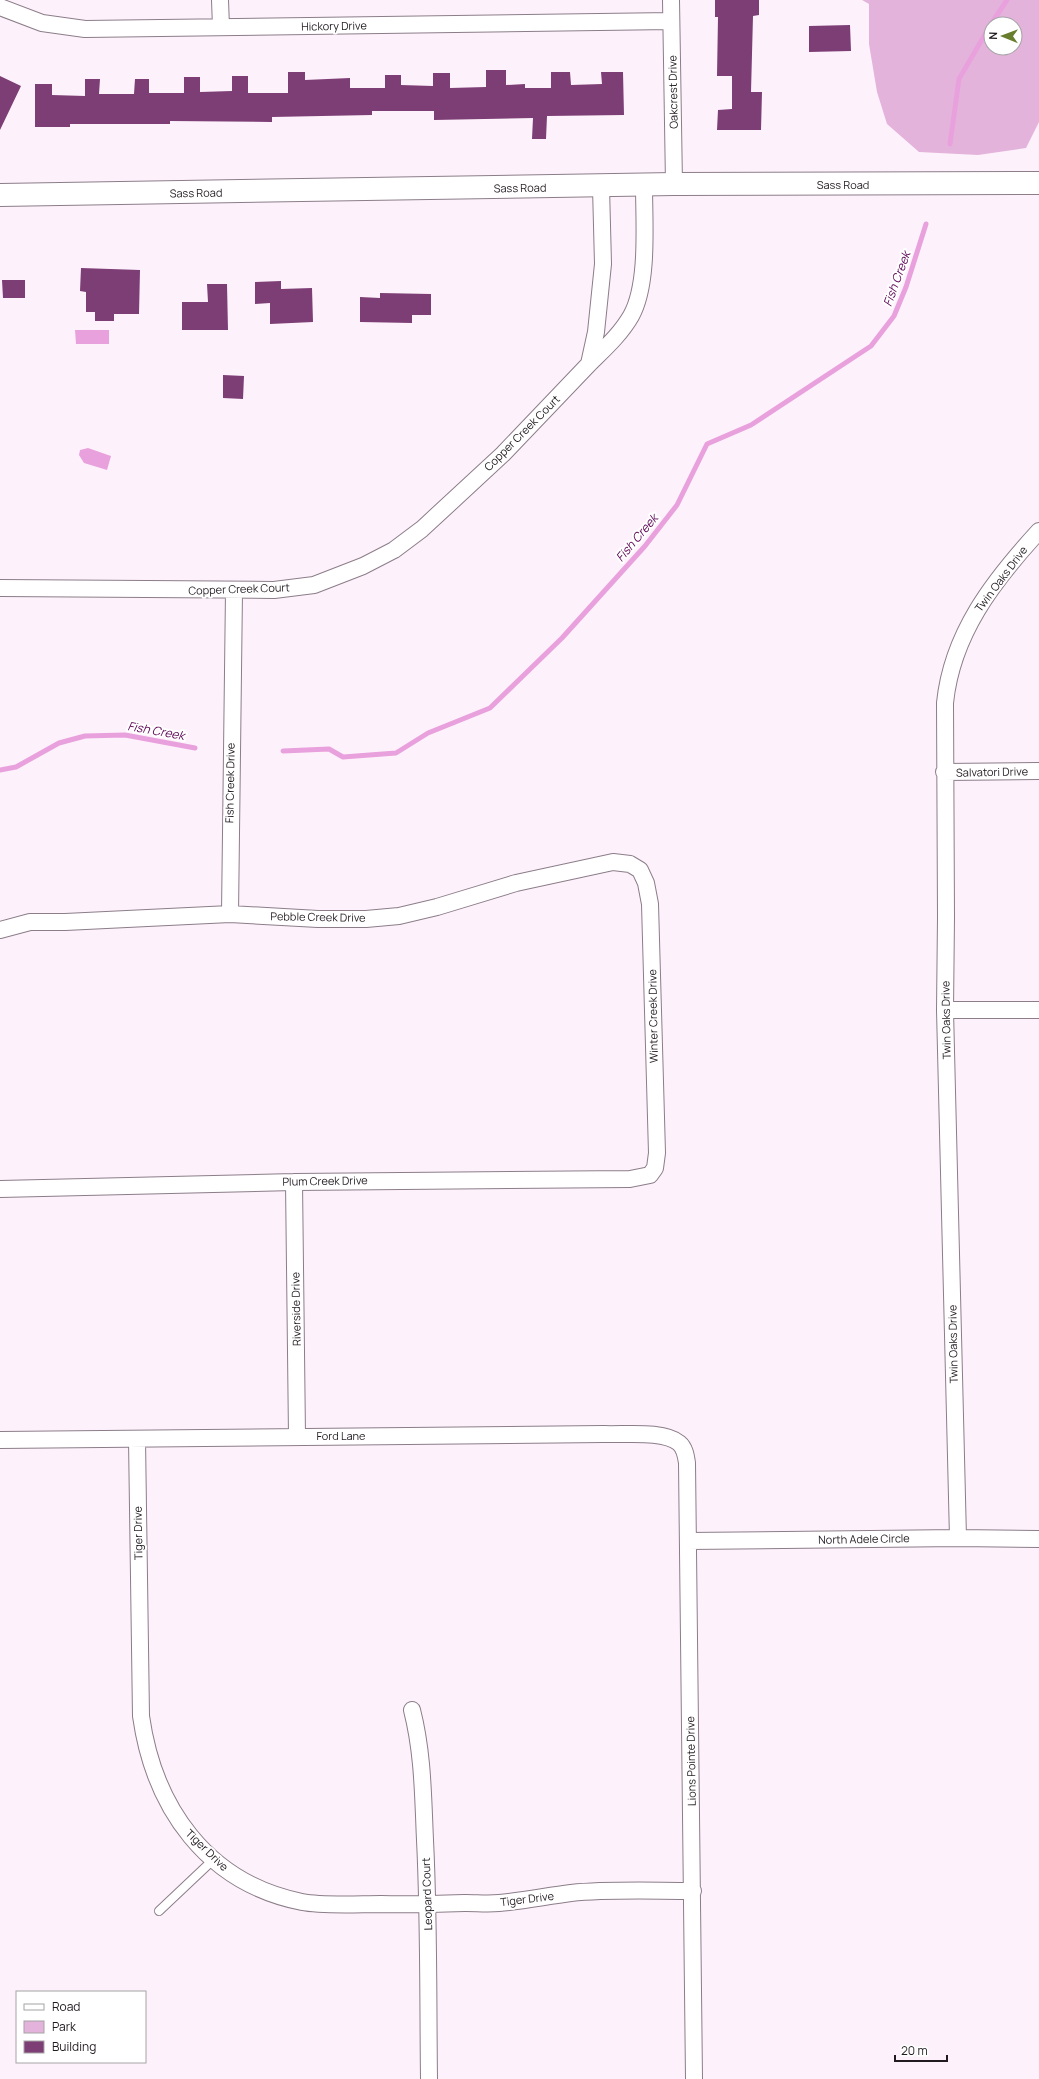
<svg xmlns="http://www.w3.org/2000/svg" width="1039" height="2079" font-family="Manrope,sans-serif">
	<rect width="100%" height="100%" fill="#fdf2fb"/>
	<path fill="#e4b3db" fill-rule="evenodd" d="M862,0H1039V122L1026,148L978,155L919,152L887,124L877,92L869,44V4ZM991,24H1015V48H991Z"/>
	<path fill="#e9a1dd" d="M75,330H109V344H76Z
		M88,448L111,456L107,470L84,463L79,455L80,450Z"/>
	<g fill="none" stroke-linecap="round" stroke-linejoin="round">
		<path stroke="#e9a1dd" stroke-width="5" d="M991,24L1007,0
			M950,144L959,79L991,24
			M283,751L329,749L343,757L396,753L428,733L490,708L562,638L645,546L677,505L707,444L751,425L871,346L894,316L906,287L926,224
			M0,770L16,767L59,743L85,736L125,735L195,748"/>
	</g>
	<path fill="#7d3d75" d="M715,0H759V15L753,16L751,92H762L761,130H717L718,110L732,109V76H717L718,17H715Z
		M850,25L851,51L809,52V26Z
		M486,70H506V85L525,84V88H551V72H570L571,85L602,84L601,72H623L624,115L547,116L546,139H532L533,118L434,120V111H372V115L272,117V122L170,121V124H70V127H35V84H52V95L85,96V79H100L99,94H134L135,79H149V93H184V77H200V92L232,91V76H248V93H288V72H305V80L350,78V88H385V75H401V85L433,86V73H450V88L486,87Z
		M0,76L21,86L0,130Z
		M81,268L140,270L139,314H114V321H95V312H86V292L80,291Z
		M2,280H25V298H3Z
		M281,281V289L312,288L313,322L270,324V303L255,304V282Z
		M207,284H227L228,330H182V302H208Z
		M380,293L431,294V315H412V323L360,322V297L380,298Z
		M223,375L244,376L243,399L223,398Z"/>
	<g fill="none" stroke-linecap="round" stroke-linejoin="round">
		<defs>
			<path id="lane" d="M159,1911L213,1860"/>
			<path id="street" d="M220,0L221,27
				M671,0L674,184
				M0,7L42,23L85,29L671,21
				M601,187L603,264L596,332L589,364C604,349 620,335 631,316C649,284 644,222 644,186
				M0,588L274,590L314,585L363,566L394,550L422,529L503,454L589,364
				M944,772L1039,771
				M230,914L234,591
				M0,930L30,922H65L230,914L318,919H366L399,916L437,907L516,883L613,862L630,864L640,870L646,883L650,904L657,1153L655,1168L650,1175L630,1179L294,1182L0,1189
				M945,1010H1039
				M294,1182L297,1436
				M137,1439L141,1716C154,1808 207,1883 302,1902C322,1906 358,1904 381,1904C409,1905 437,1904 466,1903C477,1903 488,1904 499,1903C523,1901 547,1896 571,1893C611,1889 652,1891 693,1891
				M0,1440L604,1434C624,1435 664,1430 679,1443C685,1448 686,1456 687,1463L694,2079
				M958,1538L945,1010L946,917L945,703C952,634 993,581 1039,531
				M688,1541L958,1538L1039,1539
				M412,1710C423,1753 423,1796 425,1840C429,1919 428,1999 429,2079"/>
			<path id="secondary" d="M0,195L674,184L1039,183"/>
		</defs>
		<use href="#lane" stroke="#8c7d89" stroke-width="10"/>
		<use href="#street" stroke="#8c7d89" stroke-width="18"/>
		<use href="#secondary" stroke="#8c7d89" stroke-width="24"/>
		<use href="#lane" stroke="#fff" stroke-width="8"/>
		<use href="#street" stroke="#fff" stroke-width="16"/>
		<use href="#secondary" stroke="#fff" stroke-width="22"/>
	</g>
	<g text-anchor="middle" stroke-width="4" stroke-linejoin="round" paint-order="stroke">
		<g font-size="11" fill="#211b20" stroke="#fff">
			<text transform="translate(334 26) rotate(-1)" y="4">Hickory Drive</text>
			<text transform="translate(673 92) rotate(-91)" y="4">Oakcrest Drive</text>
			<text x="843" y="189">Sass Road</text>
			<text transform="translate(520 188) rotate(-1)" y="4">Sass Road</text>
			<text transform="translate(196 193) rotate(-1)" y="4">Sass Road</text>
			<text transform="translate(522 433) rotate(-45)" y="4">Copper Creek Court</text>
			<text transform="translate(1001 579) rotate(-53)" y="4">Twin Oaks Drive</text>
			<text transform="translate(239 589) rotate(-2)" y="4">Copper Creek Court</text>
			<text transform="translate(992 772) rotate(-1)" y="4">Salvatori Drive</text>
			<text transform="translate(230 783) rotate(-89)" y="4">Fish Creek Drive</text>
			<text transform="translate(318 917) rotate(1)" y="4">Pebble Creek Drive</text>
			<text transform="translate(653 1016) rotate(-91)" y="4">Winter Creek Drive</text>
			<text transform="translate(946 1020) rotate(-91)" y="4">Twin Oaks Drive</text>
			<text transform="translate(325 1181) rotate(-1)" y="4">Plum Creek Drive</text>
			<text transform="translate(296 1309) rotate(-91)" y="4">Riverside Drive</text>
			<text transform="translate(953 1344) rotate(-91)" y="4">Twin Oaks Drive</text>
			<text x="341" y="1440">Ford Lane</text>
			<text transform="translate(138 1533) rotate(-91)" y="4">Tiger Drive</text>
			<text transform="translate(864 1539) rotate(-1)" y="4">North Adele Circle</text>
			<text transform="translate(691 1761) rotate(-91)" y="4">Lions Pointe Drive</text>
			<text transform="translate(207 1850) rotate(44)" y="4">Tiger Drive</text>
			<text transform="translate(427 1894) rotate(-92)" y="4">Leopard Court</text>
			<text transform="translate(527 1899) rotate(-7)" y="4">Tiger Drive</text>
		</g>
		<g font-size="12" font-style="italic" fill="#5f0758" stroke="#fff">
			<text transform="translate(897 279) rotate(-70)" y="4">Fish Creek</text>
			<text transform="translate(637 538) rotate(-50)" y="4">Fish Creek</text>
			<text transform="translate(156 731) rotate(10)" y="4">Fish Creek</text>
		</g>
	</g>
	<rect x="16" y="1991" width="130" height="72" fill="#ffffff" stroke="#a6a4a6"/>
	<rect x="24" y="2004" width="20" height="6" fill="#ffffff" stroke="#a6a4a6"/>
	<text x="52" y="2011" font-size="12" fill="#211b20">Road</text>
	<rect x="24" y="2021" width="20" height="12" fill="#e4b3db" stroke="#a6a4a6"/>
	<text x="52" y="2031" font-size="12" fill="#211b20">Park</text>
	<rect x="24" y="2041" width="20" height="12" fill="#7d3d75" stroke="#a6a4a6"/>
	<text x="52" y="2051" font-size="12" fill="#211b20">Building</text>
	<g transform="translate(1003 36) rotate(271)"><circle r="19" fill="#ffffff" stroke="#a6a4a6"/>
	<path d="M0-3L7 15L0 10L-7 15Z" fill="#687d2d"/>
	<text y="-6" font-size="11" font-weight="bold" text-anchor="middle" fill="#211b20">N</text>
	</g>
	<path d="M895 2055v6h52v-6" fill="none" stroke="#211b20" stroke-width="2"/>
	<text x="901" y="2055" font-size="12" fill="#211b20" stroke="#ffffff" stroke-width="3" paint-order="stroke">20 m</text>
</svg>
